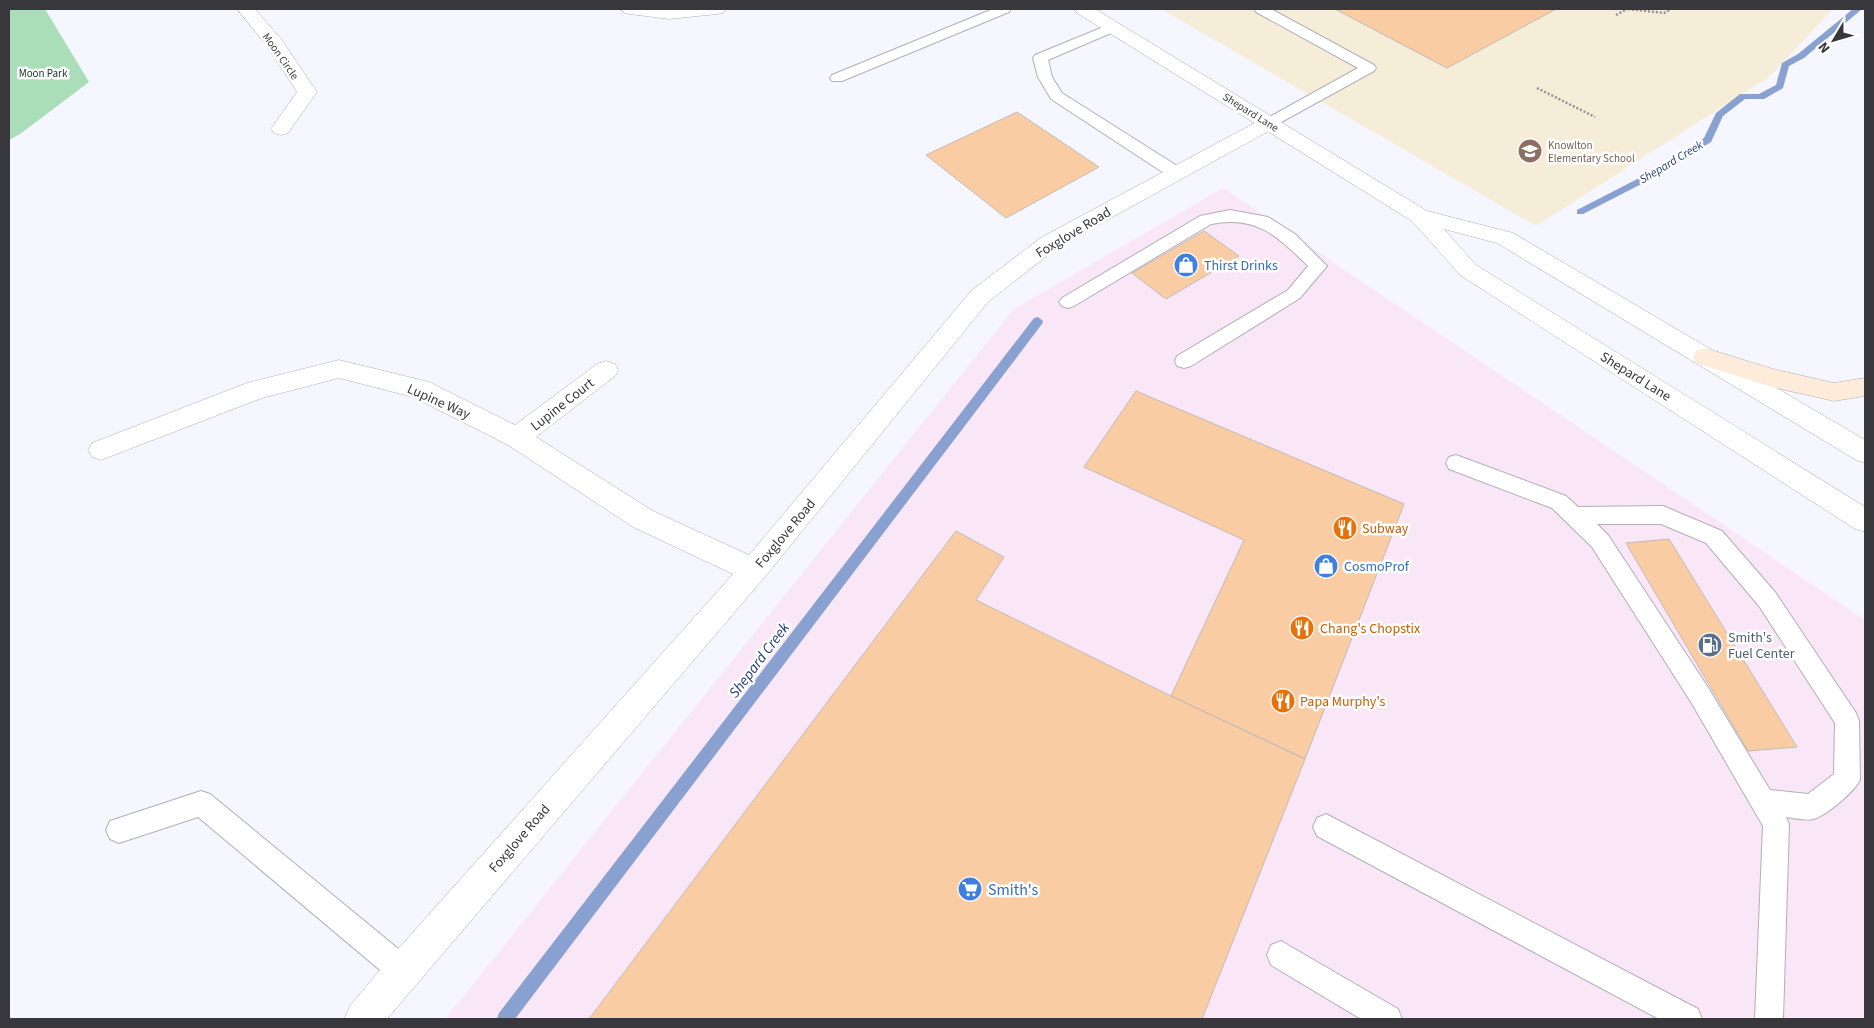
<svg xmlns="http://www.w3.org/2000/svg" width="1874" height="1028" font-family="'Source Sans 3',sans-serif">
	<rect width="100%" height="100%" fill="#f5f6ff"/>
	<path fill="#f9e6f7" d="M1223,188L1865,620V1019H445L1014,309Z"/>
	<path fill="#f5edd7" d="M1161,9H1833L1769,77L1536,226Z"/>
	<path fill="#aadeb9" d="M9,9H45L89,82L20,134L9,140Z"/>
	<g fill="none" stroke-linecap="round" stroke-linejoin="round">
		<path fill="#89a1d0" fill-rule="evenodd" d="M1853,9H1862L1804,58L1789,66L1783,88L1764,99H1745L1723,116L1711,142L1655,177L1583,214H1577V210L1649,173L1704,138L1716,113L1740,94H1759L1776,85L1782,63L1798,54Z
			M1038,317L1043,321L1042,324L515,1019H497L499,1013L1034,318Z"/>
	</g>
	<path fill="#facca3" stroke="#c2bbb5" d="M1335,9H1556L1447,68Z
		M1017,112L1099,167L1006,218L926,155Z
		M1204,231L1239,256L1166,299L1132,273Z
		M1136,391L1404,504L1305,759L1171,696L1244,540L1084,467Z
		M956,531L1004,557L976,600L1171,696L1305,759L1202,1019H589Z
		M1669,539L1797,747L1748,751L1626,543Z"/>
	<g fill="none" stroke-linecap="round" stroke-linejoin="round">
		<defs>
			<path id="service" d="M993,9H1011L1009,12L842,81H832L830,78L832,75Z
				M1254,9H1271L1374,65L1376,68L1374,71L1274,126H1264L1261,123L1264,120L1358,68L1256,12Z
				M1113,23L1118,24L1120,27L1118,30L1048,60L1052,77L1062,93L1182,169L1184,173L1182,177H1170L1051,99L1038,77L1033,58L1035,55Z
				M1230,210L1268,217L1295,234L1327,266L1300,298L1191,366L1184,368L1177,366L1175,361L1177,356L1288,290L1308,266C1277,236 1257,215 1211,224L1074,306L1068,308L1062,306L1059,302L1062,298L1200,216Z
				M1456,455L1566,496L1578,507L1663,506L1722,531L1775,592L1856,713L1859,721L1860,780C1854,792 1827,815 1814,819C1806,821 1794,818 1786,817L1789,824L1783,1019H1755L1763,826L1691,702L1592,547L1552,508L1449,469L1446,463L1449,457ZM1597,524H1661L1706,543L1759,606L1835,723L1834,774L1808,794L1770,790L1707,686L1608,535Z
				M201,791L210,794L413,961L417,971L413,981L403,985L393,981L198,817L119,843L110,839L106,830L110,821Z
				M1326,814L1698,1009L1702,1019H1659L1317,836L1313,827L1317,818Z
				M1281,941L1398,1009L1402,1019H1361L1271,965L1267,955L1271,945Z"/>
			<path id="minor" d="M237,9H255L281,39L317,92L288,133L281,135L274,133L271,129L297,92L267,46Z
				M621,9H726L723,13L717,14L669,19L630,14L624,13Z
				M1269,117L1276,119L1279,123L1276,127L1058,247L988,302L764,578L387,1019H344L350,1006L390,958L733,574L633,527L508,445L413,397L339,378L262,398L101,460L92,457L88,450L92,443L247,383L339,360L429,382L515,425L597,364L606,361L615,364L618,370L615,376L536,437L653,511L749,555L972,290L1042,237L1262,119Z"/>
			<path id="tertiary" d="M1074,9H1095L1427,211L1513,233L1865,440V463L1856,460L1497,243L1444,229L1476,265L1865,507V532L1855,529L1460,275L1412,221L1077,13Z"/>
			<path id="secondary" d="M1705,348L1773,369L1834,383L1865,378V396L1834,401L1772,387L1696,363L1693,357L1696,351Z"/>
		</defs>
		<use href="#service" stroke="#afb0b8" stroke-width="2"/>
		<use href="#minor" stroke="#afb0b8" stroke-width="1"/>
		<use href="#tertiary" stroke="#afb0b8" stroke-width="1"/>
		<use href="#secondary" stroke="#afb0b8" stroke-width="1"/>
		<path stroke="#919198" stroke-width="2.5" stroke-dasharray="2 2" stroke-linecap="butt" d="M1628,9L1664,13L1671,9
			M1616,15L1627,9
			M1537,88L1595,117"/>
		<use href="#service" fill="#fff" fill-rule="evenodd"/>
		<use href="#minor" fill="#fff" fill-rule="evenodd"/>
		<use href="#tertiary" fill="#fff" fill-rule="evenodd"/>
		<use href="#secondary" fill="#fdecda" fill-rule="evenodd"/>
	</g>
	<defs>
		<symbol id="school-disc" viewBox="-11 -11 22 22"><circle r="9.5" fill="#8d6e63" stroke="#fff"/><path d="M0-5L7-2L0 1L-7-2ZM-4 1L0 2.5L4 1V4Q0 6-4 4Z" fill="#fff"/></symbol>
		<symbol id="shop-disc" viewBox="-11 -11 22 22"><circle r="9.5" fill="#3f7fe0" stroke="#fff"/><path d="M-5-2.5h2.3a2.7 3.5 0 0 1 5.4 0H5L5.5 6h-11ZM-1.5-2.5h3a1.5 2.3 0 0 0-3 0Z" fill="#fff"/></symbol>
		<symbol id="restaurant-disc" viewBox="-11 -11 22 22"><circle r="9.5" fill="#e8710a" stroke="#fff"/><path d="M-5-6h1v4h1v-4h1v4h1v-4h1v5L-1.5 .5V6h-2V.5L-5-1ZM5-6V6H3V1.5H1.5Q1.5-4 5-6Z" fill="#fff"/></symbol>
		<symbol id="fuel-disc" viewBox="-11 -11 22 22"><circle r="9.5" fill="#5c6f8a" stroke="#fff"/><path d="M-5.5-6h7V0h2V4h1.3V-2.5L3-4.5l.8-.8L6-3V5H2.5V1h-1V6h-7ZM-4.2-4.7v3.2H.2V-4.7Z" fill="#fff"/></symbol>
		<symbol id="supermarket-disc" viewBox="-11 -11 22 22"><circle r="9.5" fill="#3f7fe0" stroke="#fff"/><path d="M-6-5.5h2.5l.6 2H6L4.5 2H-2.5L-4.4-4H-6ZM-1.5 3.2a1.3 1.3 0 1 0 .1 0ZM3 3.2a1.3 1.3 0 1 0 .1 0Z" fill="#fff"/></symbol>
	</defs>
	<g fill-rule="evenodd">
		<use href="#school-disc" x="1516" y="137" width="28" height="28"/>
		<use href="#shop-disc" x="1172" y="251" width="28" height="28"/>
		<use href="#restaurant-disc" x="1331" y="514" width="28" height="28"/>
		<use href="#shop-disc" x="1312" y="552" width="28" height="28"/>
		<use href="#restaurant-disc" x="1288" y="614" width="28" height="28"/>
		<use href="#fuel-disc" x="1696" y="631" width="28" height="28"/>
		<use href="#restaurant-disc" x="1269" y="687" width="28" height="28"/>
		<use href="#supermarket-disc" x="956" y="875" width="28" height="28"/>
	</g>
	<g text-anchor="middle" stroke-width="5" stroke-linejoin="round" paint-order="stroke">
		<g font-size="11" fill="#38383c" stroke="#fff">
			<text transform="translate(281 56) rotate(55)" y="4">Moon Circle</text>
			<text transform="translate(1251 112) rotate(32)" y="4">Shepard Lane</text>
		</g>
		<g font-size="11" fill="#0e361e" stroke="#fff">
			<text x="43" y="77">Moon Park</text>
		</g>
		<g font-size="11" fill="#785e54" stroke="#fff" text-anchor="start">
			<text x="1548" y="149">Knowlton<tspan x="1548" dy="13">Elementary School</tspan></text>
		</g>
		<g font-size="12" font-style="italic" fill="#203c75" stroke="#fff">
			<text transform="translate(1671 162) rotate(-31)" y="4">Shepard Creek</text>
		</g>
		<g font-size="14" fill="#38383c" stroke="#fff">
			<text transform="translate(1073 232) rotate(-31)" y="5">Foxglove Road</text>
			<text transform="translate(1636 376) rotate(32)" y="5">Shepard Lane</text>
			<text transform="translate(439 401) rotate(24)" y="5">Lupine Way</text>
			<text transform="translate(562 404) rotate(-38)" y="5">Lupine Court</text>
			<text transform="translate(785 533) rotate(-50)" y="5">Foxglove Road</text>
			<text transform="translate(519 838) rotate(-49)" y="5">Foxglove Road</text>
		</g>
		<g font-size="14" fill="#366cbe" stroke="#fff" text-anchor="start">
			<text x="1204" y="270">Thirst Drinks</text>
			<text x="1344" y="571">CosmoProf</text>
		</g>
		<g font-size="14" fill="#c56008" stroke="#fff" text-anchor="start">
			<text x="1362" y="533">Subway</text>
			<text x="1320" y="633">Chang's Chopstix</text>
			<text x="1300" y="706">Papa Murphy's</text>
		</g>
		<g font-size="14" fill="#4e5e75" stroke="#fff" text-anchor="start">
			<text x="1728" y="642">Smith's<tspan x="1728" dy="16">Fuel Center</tspan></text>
		</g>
		<g font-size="15" font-style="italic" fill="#203c75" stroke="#fff">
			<text transform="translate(759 660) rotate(-53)" y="5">Shepard Creek</text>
		</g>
		<g font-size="16" fill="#366cbe" stroke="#fff" text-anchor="start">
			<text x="988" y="895">Smith's</text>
		</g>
	</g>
	<rect width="1874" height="1028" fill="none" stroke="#38383c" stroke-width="20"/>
	<g transform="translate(1834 40) rotate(232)" stroke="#ffffff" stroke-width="4" paint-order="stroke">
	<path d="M0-4L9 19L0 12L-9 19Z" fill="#38383c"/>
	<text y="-8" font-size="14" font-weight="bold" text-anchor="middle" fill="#38383c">N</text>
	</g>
</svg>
